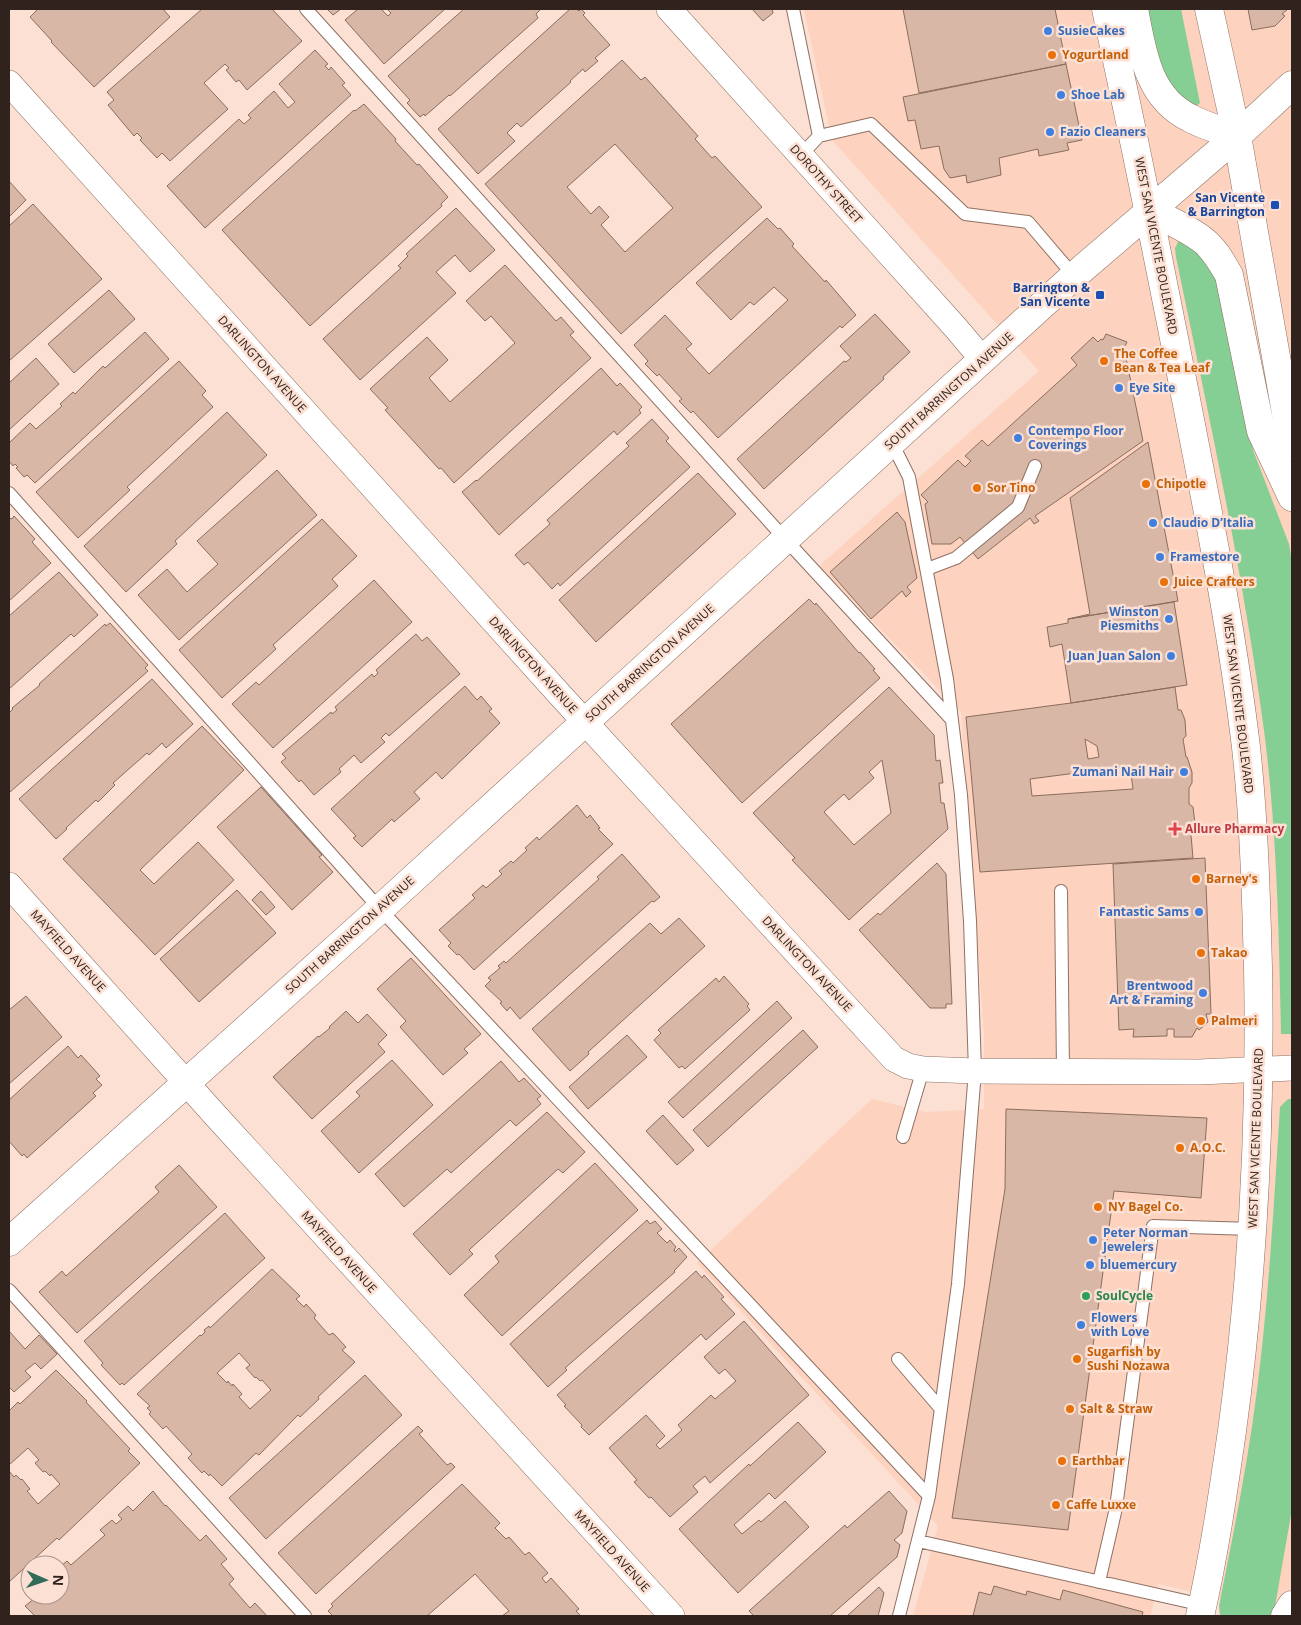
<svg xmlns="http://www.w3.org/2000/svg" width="1301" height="1625" font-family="'Open Sans',sans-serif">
	<rect width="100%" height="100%" fill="#fce0d3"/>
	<path fill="#fdd2bf" d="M804,9H1292V1616L1159,1584L1150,1616H913L938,1526L697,1263L872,1099L925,1112L984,1109V1035L961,712L819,566L1039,371L832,140Z"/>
	<path fill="#86cf94" d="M1144,9H1181L1200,103L1194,108L1165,84Z
		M1178,242C1188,241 1203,255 1209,264C1215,273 1218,284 1221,293L1253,450L1289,544L1292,562V1034H1281C1279,935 1277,836 1265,738C1244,576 1209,417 1176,257L1175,248Z
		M1288,1099H1292V1509L1274,1612L1271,1616H1220L1219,1606C1233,1535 1248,1463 1257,1390C1269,1296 1274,1202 1280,1107Z"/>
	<path fill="#d8b7a7" stroke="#8b6d5e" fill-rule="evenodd" d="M38,9H163L170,17L94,87L51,42L52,41L30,17Z
		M202,9H272L302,41L247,90L239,80L236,82L226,70L229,68L225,64L204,83L228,109L170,161L162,153L157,158L140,140L142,138L137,133L134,136L108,105L114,100L107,92Z
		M327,9H341L333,15Z
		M358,9H381L388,16L391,13L387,9H445L384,64L345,20Z
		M464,9H541L536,14L538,18L450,96L449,95L425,116L424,114L420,117L407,103L410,100L388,76Z
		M570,9H576L579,11L581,9L585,13L583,15L610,45L595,58L598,61L585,72L583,69L570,81L571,82L521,127L517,123L507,133L515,141L478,174L438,129Z
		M752,9H772L773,13L763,21Z
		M903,9H1055L1066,64L919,93Z
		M1248,9H1288L1282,14L1285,16L1275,26L1252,30Z
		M315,50L328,64L325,66L329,70L331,67L345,83L342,85L351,95L205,228L167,186L239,119L244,124L251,118L248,115L274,91L288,108L295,102L279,84Z
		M622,60L641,80L645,77L698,136L695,139L712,158L715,156L762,207L621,334L485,184ZM615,144L673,208L625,252L601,225L609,217L599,206L591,214L567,187Z
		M1066,64L1082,140L1067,143L1069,150L1039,156L1038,149L999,158L1001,175L967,183L966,175L950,178L944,169L939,146L921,149L915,120L908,121L903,97Z
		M364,104L396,139L395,141L417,165L419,164L448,197L441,204L442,206L310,326L222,230L354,110L355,111Z
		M9,181L26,200L9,217Z
		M33,204L102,279L9,361V226Z
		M456,208L495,250L470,272L455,255L436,272L456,293L360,380L323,339L401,268L398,266L408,256L406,254Z
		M767,218L778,229L780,228L794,244L792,246L825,282L826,280L856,315L842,328L840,326L718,438L693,411L691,413L679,401L682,399L659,374L657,376L645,364L648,361L634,345L665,315L692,344L686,349L709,374L788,300L774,287L754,305L750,302L731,320L696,283Z
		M505,265L556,321L561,317L574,332L570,335L591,358L454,483L441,468L439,469L385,410L388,408L370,389L427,337L448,360L429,378L450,402L515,343L491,316L485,321L466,301Z
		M109,290L135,319L74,373L48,344Z
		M875,314L910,352L883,377L884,379L764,489L737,459L844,361L846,362L851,358L840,346Z
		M145,332L169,359L35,483L27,475L24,477L16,468L18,467L15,464L13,466L9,461V443L30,423L36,429L62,406L60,404L73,392L75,394L103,366L105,368Z
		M1106,334L1127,342L1124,348L1143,441L1035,516L1039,521L1034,524L1030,518L978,559L960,537L951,544H932L925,504L928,502L921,495L958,460L965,467L971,461L965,456L982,440L988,446L1077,365L1071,358L1093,337L1098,342L1101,339L1103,340Z
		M36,358L59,384L9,430V383Z
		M179,361L206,391L202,395L213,407L127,487L130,490L78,538L36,492Z
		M601,368L617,386L620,383L642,407L639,410L641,413L617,435L614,431L499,535L462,492L476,480L477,481Z
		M227,412L267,455L175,541L177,544L126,592L84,546Z
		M652,419L669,438L666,441L690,467L560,586L558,583L552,589L528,562L524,565L515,555L550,524L547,520L629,446L626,443Z
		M1148,442L1178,601L1068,619L1090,614L1070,498Z
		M277,470L317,515L179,640L138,595L167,569L187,592L218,564L197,541Z
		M698,473L736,514L596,642L559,600Z
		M897,512L905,522L917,578L907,587L911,592L906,597L902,591L871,619L830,572Z
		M14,516L35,539L32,542L51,563L9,601V518L12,519Z
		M322,519L357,556L332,579L338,586L273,645L276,649L222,698L179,650Z
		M59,572L98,615L74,637L71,634L9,689V616Z
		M374,580L412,622L273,748L232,704L256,682L259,685Z
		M809,599L815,605L816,603L859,653L860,652L875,669L873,670L880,678L742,803L671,724Z
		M1174,602L1187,685L1071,703L1062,644L1050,647L1047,627L1068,623V619Z
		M110,623L148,665L145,668L148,671L10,792L9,790V713L13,709L12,708L40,685L39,684L105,624L106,626Z
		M416,634L422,641L427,637L460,674L389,736L386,733L381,738L385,742L361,763L354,755L339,769L341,772L314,795L301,780L299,782L281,762L286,758L282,754L331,712L332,714L337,710L335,707L372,674L374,677L378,673L376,670Z
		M152,679L193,724L166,748L162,743L149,755L147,753L113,783L115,785L98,802L96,800L66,828L67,829L56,839L19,799Z
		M465,686L477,700L481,696L492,709L489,711L500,723L442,779L436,772L414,792L420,799L394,822L392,819L362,847L353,838L356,836L331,809Z
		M889,687L934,735L936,761L940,760L943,783H939L941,803H944L948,829L849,920L792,860L795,858L753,813ZM882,760L891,813L854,845L824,812L844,794L849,800L874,778L869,772Z
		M1175,687L1178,710H1181L1185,720L1186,736L1183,739L1186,757H1187L1192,772V783L1189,788V804L1193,807L1195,824L1191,835L1193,858L980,872L966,717L1071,703ZM1085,739L1097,746L1099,757L1088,759ZM1130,766L1133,789L1032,796L1030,779Z
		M202,726L244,770L140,870L154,884L198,842L234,880L155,955L63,859Z
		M261,787L322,855L319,857L333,872L292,910L217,827Z
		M577,805L587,818L590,815L600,828L598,829L613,844L474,970L459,954L457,955L448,946L451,943L439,930L475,898L472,895L483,885L486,888L502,874L499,871L511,861L513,863L527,850L525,848L537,837L539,840Z
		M622,854L660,897L654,902L652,901L520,1019L510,1007L507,1011L500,1003L502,1002L485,986L491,980L488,978L500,968L498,966L504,961L506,963L599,879L597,877Z
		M1205,858L1211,1014H1206L1208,1022L1199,1030L1197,1028L1192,1037H1174V1029H1167V1036L1133,1037L1134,1029L1119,1030L1113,864Z
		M937,863L946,874L952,1004H946V1008H930L859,930L878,913L880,915Z
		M237,890L276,933L199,1002L160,959Z
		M261,891L275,907L266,915L252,900Z
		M679,918L705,946L588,1052L589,1054L570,1071L532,1029L650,923L661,934Z
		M411,958L481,1034L464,1049L468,1053L443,1075L400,1027L406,1021L377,989Z
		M724,976L749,1004L747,1006L750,1010L685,1069L682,1066L679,1068L654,1040L661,1033L658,1030L716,978L719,982Z
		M26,996L62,1037L9,1084V1010Z
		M777,1001L792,1018L683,1118L668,1102Z
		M346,1011L358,1023L367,1014L387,1035L378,1044L385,1052L312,1119L273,1077L318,1036L319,1037L330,1028L329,1027Z
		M803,1030L818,1047L708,1147L693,1130Z
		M627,1035L647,1057L588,1109L569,1087Z
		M68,1046L78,1058L81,1055L100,1076L96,1079L102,1085L93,1093L96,1096L27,1158L24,1154L22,1156L9,1141V1100Z
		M392,1060L433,1105L359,1173L321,1131L360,1096L356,1092Z
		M501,1061L519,1082L524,1078L541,1096L537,1099L541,1104L516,1126L510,1120L451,1173L447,1169L404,1207L375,1174Z
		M1006,1109L1207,1118L1201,1198L1114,1191L1068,1530L952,1518L1005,1189Z
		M547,1112L585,1152L563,1173L558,1169L469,1250L473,1254L450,1275L413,1234Z
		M663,1115L694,1150L677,1165L646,1131Z
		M595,1163L638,1210L502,1336L464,1295L499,1262L495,1256Z
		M179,1165L217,1207L77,1333L39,1292L62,1271L66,1276L159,1192L155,1187Z
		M225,1213L265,1258L124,1385L122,1383L120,1385L101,1365L103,1363L84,1341Z
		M647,1220L650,1224L655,1221L662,1229L657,1233L667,1243L670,1240L676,1247L674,1250L675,1252L679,1248L687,1257L674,1271L675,1272L565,1368L567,1370L548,1387L510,1344Z
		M272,1269L300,1296L296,1299L304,1307L306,1304L316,1315L314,1318L329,1335L333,1333L346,1347L342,1350L355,1362L318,1397L319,1399L300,1417L298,1415L259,1455L256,1453L222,1486L210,1474L209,1476L204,1471L202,1473L188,1458L192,1454L166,1426L163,1429L149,1414L151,1412L147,1408L150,1406L137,1394L200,1335L201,1336L205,1332L204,1330L209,1326L210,1328ZM239,1353L250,1365L246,1368L255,1378L256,1377L260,1381L262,1380L271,1390L250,1409L239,1397L242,1394L233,1384L232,1386L228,1381L227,1383L217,1373Z
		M696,1271L702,1278L704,1275L724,1297L721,1299L735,1314L706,1340L701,1334L589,1435L581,1427L582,1425L564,1406L566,1405L557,1395Z
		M744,1321L809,1395L710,1483L705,1476L693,1486L698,1492L670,1517L651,1497L649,1498L634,1482L637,1480L609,1448L646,1415L665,1436L656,1445L660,1449L682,1430L678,1425L711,1395L715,1399L736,1381L725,1369L719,1374L704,1357Z
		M9,1331L25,1349L39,1335L57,1354L41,1369L35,1363L25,1371L31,1377L14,1392L9,1387Z
		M56,1370L87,1401L86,1402L130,1449L128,1451L140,1463L59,1540L57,1538L9,1582V1471L14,1477L16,1475L21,1480L22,1479L30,1489L27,1491L38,1504L60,1484L51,1474L50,1476L45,1471L43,1472L35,1463L39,1460L28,1448L9,1465V1411L18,1402L20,1404Z
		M365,1375L402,1415L266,1539L229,1498Z
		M798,1422L826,1452L775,1499L769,1493L734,1525L742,1534L759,1520L761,1522L785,1501L809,1527L738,1593L679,1529L749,1464L750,1466Z
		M418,1426L423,1431L419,1434L447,1465L451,1463L455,1467L316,1594L278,1553Z
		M462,1484L500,1523L495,1528L506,1539L509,1537L525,1555L529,1552L548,1573L542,1578L546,1583L551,1578L579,1609L576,1611L581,1616H502L509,1611L475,1574L427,1616H333L328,1611L333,1606L331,1604Z
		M153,1491L165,1506L166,1505L200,1541L206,1535L227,1559L221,1564L234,1579L229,1584L250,1608L255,1603L267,1616H35L25,1606L39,1595H60V1574L61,1573L60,1567L67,1561L71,1565L105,1535L100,1530L112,1520L116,1524L122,1519L118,1515L128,1506L133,1511Z
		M889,1491L907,1511L902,1533L894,1540L900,1545L897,1557L830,1616H754L749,1611L845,1525L847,1528Z
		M994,1586L1026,1595L1027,1591L1060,1600L1063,1590L1143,1612L1142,1616H973L979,1592L991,1595Z
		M879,1587L884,1593L878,1616H847Z"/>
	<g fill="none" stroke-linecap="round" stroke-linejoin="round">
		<defs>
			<path id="lane" d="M306,9L786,540L952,720
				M793,9L819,136L800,156
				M819,136L871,124L965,214L1028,222L1074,276
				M892,443L909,477L947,679L961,795L970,921L975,1071L958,1284L929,1496L899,1616
				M9,493L380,909L929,1496
				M927,569L956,558L1018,507L1035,466
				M1061,891L1063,1072
				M903,1137L923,1069
				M9,1290L305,1616
				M898,1359L941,1409
				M918,1541L1203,1605
				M1099,1582L1116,1508L1153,1226L1253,1229"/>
			<path id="street" d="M669,9L955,327L983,360
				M9,83L561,696L894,1059L908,1066L923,1069L975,1071L1199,1072L1292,1068
				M9,885L216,1116L672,1616"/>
			<path id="secondary" d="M1106,9C1136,147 1164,286 1191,425C1212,532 1233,639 1246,747C1254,820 1256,894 1258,967C1261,1123 1253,1277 1232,1431C1223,1493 1214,1555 1200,1616
				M1134,9C1142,50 1147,97 1190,118C1204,126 1221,130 1237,136
				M1209,9L1237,136L1292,447
				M1150,211C1168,220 1188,228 1204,241C1215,250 1222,263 1229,275L1261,431L1292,497
				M9,1242L380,909L1074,276L1237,136L1292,85
				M1285,1616L1292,1605"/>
		</defs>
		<use href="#lane" stroke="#8f7062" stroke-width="14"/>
		<use href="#street" stroke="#8f7062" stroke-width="26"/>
		<use href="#secondary" stroke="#8f7062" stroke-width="29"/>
		<use href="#lane" stroke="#fff" stroke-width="12"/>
		<use href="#street" stroke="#fff" stroke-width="25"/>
		<use href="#secondary" stroke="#fff" stroke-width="28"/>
	</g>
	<g fill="#3f7fe0" stroke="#fce0d3" stroke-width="2">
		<circle cx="1048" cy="31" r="5"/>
		<circle cx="1061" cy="95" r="5"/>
		<circle cx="1050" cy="132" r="5"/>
		<circle cx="1119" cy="388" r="5"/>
		<circle cx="1018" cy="438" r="5"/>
		<circle cx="1153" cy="523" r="5"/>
		<circle cx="1160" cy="557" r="5"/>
		<circle cx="1169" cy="619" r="5"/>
		<circle cx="1171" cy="656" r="5"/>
		<circle cx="1184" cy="772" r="5"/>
		<circle cx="1199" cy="912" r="5"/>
		<circle cx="1203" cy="993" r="5"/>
		<circle cx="1093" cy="1240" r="5"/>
		<circle cx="1090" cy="1265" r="5"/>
		<circle cx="1081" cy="1325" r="5"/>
	</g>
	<g fill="#e8710a" stroke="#fce0d3" stroke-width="2">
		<circle cx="1052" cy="55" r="5"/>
		<circle cx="1104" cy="361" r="5"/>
		<circle cx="1146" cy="484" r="5"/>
		<circle cx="977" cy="488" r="5"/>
		<circle cx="1164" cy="582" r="5"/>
		<circle cx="1196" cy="879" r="5"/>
		<circle cx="1201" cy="953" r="5"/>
		<circle cx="1201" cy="1021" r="5"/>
		<circle cx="1180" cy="1148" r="5"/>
		<circle cx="1098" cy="1207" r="5"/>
		<circle cx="1077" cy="1359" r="5"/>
		<circle cx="1070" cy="1409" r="5"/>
		<circle cx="1062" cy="1461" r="5"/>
		<circle cx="1056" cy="1505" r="5"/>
	</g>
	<g fill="#1a4fb4" stroke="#fce0d3" stroke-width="2">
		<rect x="1270" y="200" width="10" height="10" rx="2.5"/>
		<rect x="1095" y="290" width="10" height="10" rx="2.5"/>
	</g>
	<path fill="#e0444e" stroke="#fce0d3" stroke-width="2" d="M1172.5 821.5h5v5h5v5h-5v5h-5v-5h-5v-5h5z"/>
	<circle fill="#2e9e5b" stroke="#fce0d3" stroke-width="2" cx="1086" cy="1296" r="5"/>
	<g text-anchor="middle" stroke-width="5" stroke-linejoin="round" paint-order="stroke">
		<g font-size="12" font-weight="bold" fill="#366cbe" stroke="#fce0d3" text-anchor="start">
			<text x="1058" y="35">SusieCakes</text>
			<text x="1071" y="99">Shoe Lab</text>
			<text x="1060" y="136">Fazio Cleaners</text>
			<text x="1129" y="392">Eye Site</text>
			<text x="1028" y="435">Contempo Floor<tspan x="1028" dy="14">Coverings</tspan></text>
			<text x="1163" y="527">Claudio D’Italia</text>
			<text x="1170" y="561">Framestore</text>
			<text x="1159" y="616" text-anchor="end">Winston<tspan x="1159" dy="14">Piesmiths</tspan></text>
			<text x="1161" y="660" text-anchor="end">Juan Juan Salon</text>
			<text x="1174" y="776" text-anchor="end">Zumani Nail Hair</text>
			<text x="1189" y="916" text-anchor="end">Fantastic Sams</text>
			<text x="1193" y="990" text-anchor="end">Brentwood<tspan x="1193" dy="14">Art &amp; Framing</tspan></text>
			<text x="1103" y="1237">Peter Norman<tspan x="1103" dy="14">Jewelers</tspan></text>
			<text x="1100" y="1269">bluemercury</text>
			<text x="1091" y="1322">Flowers<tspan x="1091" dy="14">with Love</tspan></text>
		</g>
		<g font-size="12" font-weight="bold" fill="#c56008" stroke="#fce0d3" text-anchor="start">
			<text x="1062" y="59">Yogurtland</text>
			<text x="1114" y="358">The Coffee<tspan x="1114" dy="14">Bean &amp; Tea Leaf</tspan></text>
			<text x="1156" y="488">Chipotle</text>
			<text x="987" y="492">Sor Tino</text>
			<text x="1174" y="586">Juice Crafters</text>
			<text x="1206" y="883">Barney's</text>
			<text x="1211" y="957">Takao</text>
			<text x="1211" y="1025">Palmeri</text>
			<text x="1190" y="1152">A.O.C.</text>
			<text x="1108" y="1211">NY Bagel Co.</text>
			<text x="1087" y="1356">Sugarfish by<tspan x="1087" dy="14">Sushi Nozawa</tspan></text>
			<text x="1080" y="1413">Salt &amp; Straw</text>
			<text x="1072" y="1465">Earthbar</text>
			<text x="1066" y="1509">Caffe Luxxe</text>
		</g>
		<g font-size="12" fill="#30231d" stroke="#fce0d3">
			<text transform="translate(826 184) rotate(48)" y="4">DOROTHY STREET</text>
			<text transform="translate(1156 246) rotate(79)" y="4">WEST SAN VICENTE BOULEVARD</text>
			<text transform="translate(262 364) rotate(48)" y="4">DARLINGTON AVENUE</text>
			<text transform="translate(949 391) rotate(-42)" y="4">SOUTH BARRINGTON AVENUE</text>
			<text transform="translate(650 663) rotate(-42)" y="4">SOUTH BARRINGTON AVENUE</text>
			<text transform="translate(533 665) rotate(48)" y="4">DARLINGTON AVENUE</text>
			<text transform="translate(1238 704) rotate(83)" y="4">WEST SAN VICENTE BOULEVARD</text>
			<text transform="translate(350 935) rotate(-42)" y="4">SOUTH BARRINGTON AVENUE</text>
			<text transform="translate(68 951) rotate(48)" y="4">MAYFIELD AVENUE</text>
			<text transform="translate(807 964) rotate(47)" y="4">DARLINGTON AVENUE</text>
			<text transform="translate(1256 1138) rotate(-88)" y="4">WEST SAN VICENTE BOULEVARD</text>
			<text transform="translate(339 1252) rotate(48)" y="4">MAYFIELD AVENUE</text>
			<text transform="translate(612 1551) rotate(48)" y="4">MAYFIELD AVENUE</text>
		</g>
		<g font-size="12" font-weight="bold" fill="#164399" stroke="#fce0d3" text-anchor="end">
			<text x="1265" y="202">San Vicente<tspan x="1265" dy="14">&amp; Barrington</tspan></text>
			<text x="1090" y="292">Barrington &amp;<tspan x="1090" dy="14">San Vicente</tspan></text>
		</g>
		<g font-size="12" font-weight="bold" fill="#be3a42" stroke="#fce0d3" text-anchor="start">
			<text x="1185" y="833">Allure Pharmacy</text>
		</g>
		<g font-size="12" font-weight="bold" fill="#27864d" stroke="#fce0d3" text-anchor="start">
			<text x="1096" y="1300">SoulCycle</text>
		</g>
	</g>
	<rect width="1301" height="1625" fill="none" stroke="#30231d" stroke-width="20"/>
	<g transform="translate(45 1580) rotate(92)"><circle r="24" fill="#fce0d3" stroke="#aa948a"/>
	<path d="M0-4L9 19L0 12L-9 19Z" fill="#306c57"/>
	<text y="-8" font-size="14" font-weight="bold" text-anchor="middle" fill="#30231d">N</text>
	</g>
</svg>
